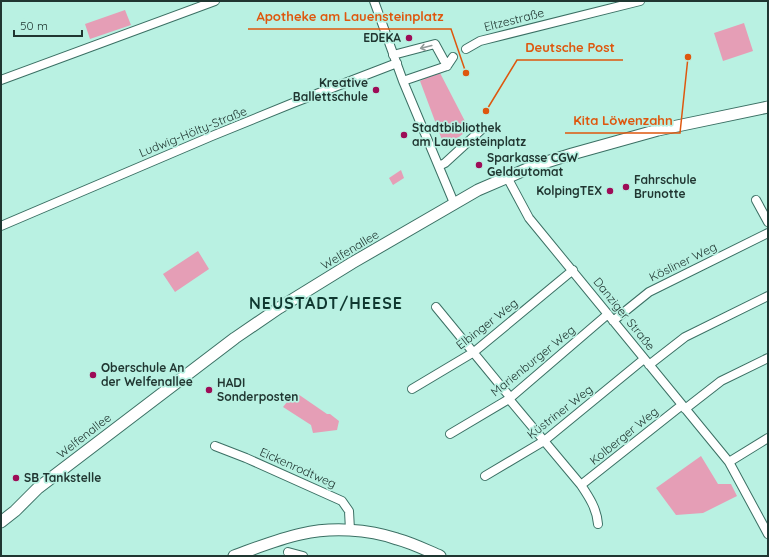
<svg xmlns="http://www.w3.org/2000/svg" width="769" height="557" font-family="Quicksand,sans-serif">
	<rect width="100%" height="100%" fill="#b9f1e2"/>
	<path fill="#e59eb6" d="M125,10L131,25L90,39L85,24Z
		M744,23L753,51L723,61L714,33Z
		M439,71L469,129L445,148L420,81Z
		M401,170L404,178L393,185L389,178Z
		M198,251L209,269L175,292L163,274Z
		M295,392L327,414H330L339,421L337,430L313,433L311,425L283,407Z
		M701,456L718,484H731L737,496L703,513L676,515L656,488Z"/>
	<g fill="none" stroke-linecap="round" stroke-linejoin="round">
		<defs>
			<path id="street" d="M374,1L403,81L454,203
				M466,49L480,41L640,1
				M393,55L435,44L447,66
				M447,66L453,57
				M1,80L215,1
				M403,81L447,66
				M439,166L445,163L481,130
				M507,177L529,218L729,462L768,534
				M756,200L768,222
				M1,226L212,136L293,103L397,63
				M436,307L510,397
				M613,321L649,292L768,233
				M649,365L685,337L768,296
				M412,389L474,352L573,270
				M509,399L581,485C589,497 597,509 598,524
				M685,409L721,381L768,358
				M450,434L509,399L608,314
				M215,446L246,458L342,501L349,511L350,530
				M729,462L768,438
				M485,476L544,441L644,359
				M581,485L682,405
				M288,552L303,556"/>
			<path id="secondary" d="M1,522L15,511L38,488L235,338L279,308L352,263L478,190L534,166L572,154L658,130L768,107
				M234,556C256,548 278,539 301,534C331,527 368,529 397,539C412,543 426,550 440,556"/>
		</defs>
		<use href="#street" stroke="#3b7064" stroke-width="10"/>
		<use href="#secondary" stroke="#3b7064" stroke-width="13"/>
		<use href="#street" stroke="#fff" stroke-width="8"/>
		<use href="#secondary" stroke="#fff" stroke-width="11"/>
	</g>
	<defs><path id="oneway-shaft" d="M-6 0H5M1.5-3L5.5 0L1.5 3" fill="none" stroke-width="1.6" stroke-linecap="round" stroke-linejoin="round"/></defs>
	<use stroke="#909a98" href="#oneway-shaft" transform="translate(426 47) rotate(166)"/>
	<g fill="#9d0c57" stroke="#b9f1e2" stroke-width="1.5">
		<circle cx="409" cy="38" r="4"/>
		<circle cx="376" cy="90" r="4"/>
		<circle cx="404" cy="135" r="4"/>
		<circle cx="479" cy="165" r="4"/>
		<circle cx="626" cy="187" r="4"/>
		<circle cx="610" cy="191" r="4"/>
		<circle cx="93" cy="375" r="4"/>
		<circle cx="209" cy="390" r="4"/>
		<circle cx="16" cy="478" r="4"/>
	</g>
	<g text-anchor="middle" stroke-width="3.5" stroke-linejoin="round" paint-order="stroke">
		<g font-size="12" fill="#203631" stroke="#b9f1e2">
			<text transform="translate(514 20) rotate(-14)" y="4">Eltzestraße</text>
			<text transform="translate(193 132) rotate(-22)" y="4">Ludwig-Hölty-Straße</text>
			<text transform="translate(350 250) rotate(-31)" y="4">Welfenallee</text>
			<text transform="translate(683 262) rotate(-26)" y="4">Kösliner Weg</text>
			<text transform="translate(624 314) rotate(51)" y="4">Danziger Straße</text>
			<text transform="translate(487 324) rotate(-38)" y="4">Elbinger Weg</text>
			<text transform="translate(533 361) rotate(-39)" y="4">Marienburger Weg</text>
			<text transform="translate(560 412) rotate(-38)" y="4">Küstriner Weg</text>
			<text transform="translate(84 436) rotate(-38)" y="4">Welfenallee</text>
			<text transform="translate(624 436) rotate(-39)" y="4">Kolberger Weg</text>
			<text transform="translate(298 468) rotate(24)" y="4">Eickenrodtweg</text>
		</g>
		<g font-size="12" font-weight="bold" fill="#203631" stroke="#b9f1e2" text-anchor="start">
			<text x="401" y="42" text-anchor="end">EDEKA</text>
			<text x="368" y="87" text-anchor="end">Kreative<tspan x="368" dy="14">Ballettschule</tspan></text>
			<text x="412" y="132">Stadtbibliothek<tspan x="412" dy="14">am Lauensteinplatz</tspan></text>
			<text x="487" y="162">Sparkasse CGW<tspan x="487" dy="14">Geldautomat</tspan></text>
			<text x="634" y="184">Fahrschule<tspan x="634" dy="14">Brunotte</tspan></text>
			<text x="602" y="195" text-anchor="end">KolpingTEX</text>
			<text x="101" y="372">Oberschule An<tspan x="101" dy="14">der Welfenallee</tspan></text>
			<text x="217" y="387">HADI<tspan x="217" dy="14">Sonderposten</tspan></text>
			<text x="24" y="482">SB Tankstelle</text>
		</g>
		<g font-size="16" font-weight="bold" letter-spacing="1" fill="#0f3830" stroke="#b9f1e2">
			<text x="326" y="309">NEUSTADT/HEESE</text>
		</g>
	</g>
	<path fill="none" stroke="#de570e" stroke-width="1.5" d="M466 73L451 29H248M486 111L517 60H623M688 57L680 133H565"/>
	<g fill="#de570e" stroke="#b9f1e2" stroke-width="1.5">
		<circle cx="466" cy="73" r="4"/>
		<circle cx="486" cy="111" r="4"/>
		<circle cx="688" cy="57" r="4"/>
	</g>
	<g font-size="13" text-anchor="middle" font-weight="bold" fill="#de570e" stroke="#b9f1e2" stroke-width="3.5" stroke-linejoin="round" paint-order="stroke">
		<text x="350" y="21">Apotheke am Lauensteinplatz</text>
		<text x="570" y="52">Deutsche Post</text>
		<text x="623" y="125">Kita Löwenzahn</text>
	</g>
	<rect width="769" height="557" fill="none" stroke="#203631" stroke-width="4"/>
	<path d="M14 30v6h68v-6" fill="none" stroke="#203631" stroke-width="2"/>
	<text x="20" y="30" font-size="12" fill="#203631" stroke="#b9f1e2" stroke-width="3" paint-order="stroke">50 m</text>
</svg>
